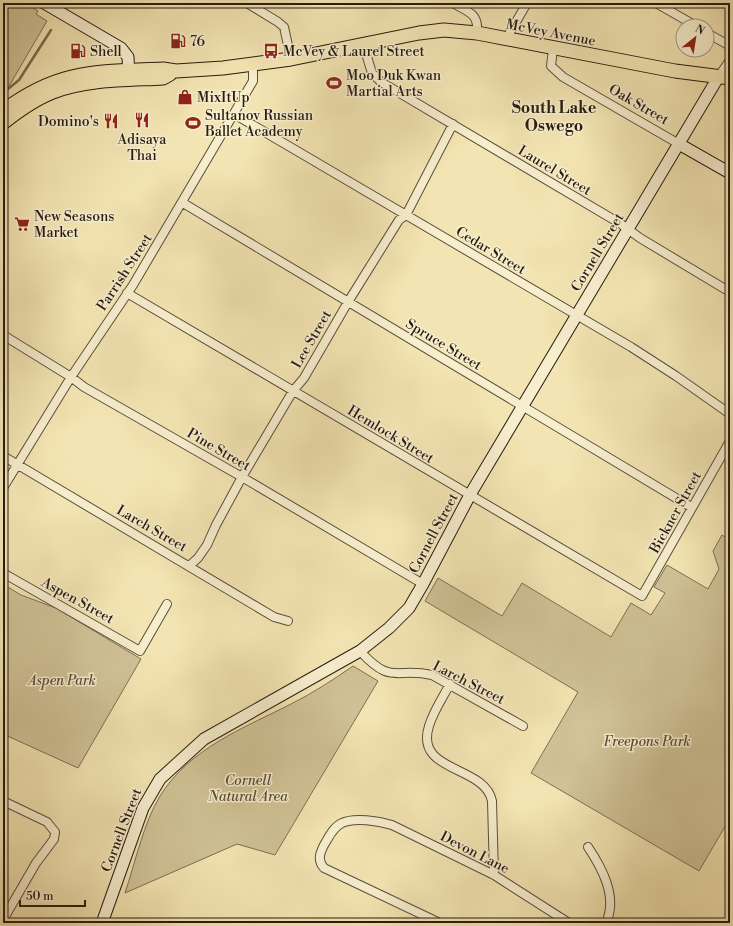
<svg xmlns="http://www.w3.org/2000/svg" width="733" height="926" font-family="'Libre Bodoni',serif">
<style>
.green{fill:#d0c397;stroke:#7c6f54}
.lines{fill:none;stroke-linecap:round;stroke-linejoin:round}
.stream{stroke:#786b51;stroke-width:2.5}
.street-casing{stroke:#5a4e39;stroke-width:10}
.secondary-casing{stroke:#271b10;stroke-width:13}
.primary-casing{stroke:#271b10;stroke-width:15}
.street{stroke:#f7eece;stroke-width:8}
.secondary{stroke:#f7eece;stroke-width:11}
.primary{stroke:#f3e5b3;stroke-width:13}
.labels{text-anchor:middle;stroke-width:3;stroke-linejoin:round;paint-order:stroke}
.street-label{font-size:14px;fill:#271b10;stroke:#f7eece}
.poi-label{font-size:14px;fill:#271b10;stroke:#f7eece;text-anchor:start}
.park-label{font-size:14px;font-style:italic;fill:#5a4d38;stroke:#f7eece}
.quarter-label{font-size:16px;font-weight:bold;fill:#271b10;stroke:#f7eece}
</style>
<rect width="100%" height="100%" fill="#f3e5b3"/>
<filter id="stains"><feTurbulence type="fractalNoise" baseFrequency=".005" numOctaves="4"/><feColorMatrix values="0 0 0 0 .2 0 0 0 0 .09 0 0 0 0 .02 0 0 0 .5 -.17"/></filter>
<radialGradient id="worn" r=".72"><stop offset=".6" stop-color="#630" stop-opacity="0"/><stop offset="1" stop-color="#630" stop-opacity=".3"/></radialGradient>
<!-- green -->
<path class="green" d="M3 3H25L38 11 36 14 47 21 5 93 3 92Z
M722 535 730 540V818L699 871 531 773 578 692 425 601 438 578 502 616 522 583 611 637 631 603 651 615 665 593 654 587 667 565 708 589 719 569 713 551Z
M3 584 21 595 56 608 141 659 78 768 3 734Z
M353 666 378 681 275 855 237 844 125 893C135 863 144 822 160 796 190 748 244 728 291 704 313 693 333 680 353 666Z"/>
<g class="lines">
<!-- stream -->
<path class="stream" d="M3 93 19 80 51 30"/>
<!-- street casing -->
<g class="street-casing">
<path id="street" d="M247 3 278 22 284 27 291 59
M453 3C468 12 479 13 477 33
M656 3 696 26
M707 33 730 46
M506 39 527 3
M363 44 372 73 381 82 621 224 640 238 730 292
M553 49 551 66 563 77 679 144
M719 76 730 60
M234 114 631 347 676 376 730 414
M183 203 691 507
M127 293 642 596 730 441
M3 335 71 377 84 387 242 477 423 584
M3 456 274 617 288 621
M3 488 71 377 133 285 253 81V65
M189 566 198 558 207 545 216 525 242 477 293 391 304 378 348 302 399 220 406 215 453 124
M3 573 140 651 167 604
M360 651C392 686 395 667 432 675L523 726
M450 684C443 697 433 712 429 726 414 773 485 765 492 801L494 875
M3 801 47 822 55 832 54 839 36 863 3 920
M588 847C602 868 618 897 606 923
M440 923 324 868C317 860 320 853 324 845 329 837 333 827 342 823 354 817 379 821 392 825L494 875 569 923"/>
</g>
<!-- secondary casing -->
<g class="secondary-casing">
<path id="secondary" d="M44 3 121 48 128 57 129 77
M679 144 730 173
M102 923 143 808 160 779 204 739 360 651 389 628 409 608 423 584 471 493 719 76"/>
</g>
<!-- primary casing -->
<g class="primary-casing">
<path id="primary" d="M3 111C59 69 96 72 163 69L176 71 223 68 291 59 419 33 444 30 477 33 675 71 730 78
M3 123C18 111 35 99 53 92 87 79 126 80 163 78L170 74"/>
</g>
<!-- street -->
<use href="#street" class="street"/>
<!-- secondary -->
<use href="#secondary" class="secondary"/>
<!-- primary -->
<use href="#primary" class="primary"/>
</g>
<!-- icons -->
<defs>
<g id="fuel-bare" transform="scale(1.2)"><path d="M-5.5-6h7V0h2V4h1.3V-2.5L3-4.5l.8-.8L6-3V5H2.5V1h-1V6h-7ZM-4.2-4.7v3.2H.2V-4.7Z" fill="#8f2418" stroke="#f7eece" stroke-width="2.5" paint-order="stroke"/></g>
<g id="bus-bare" transform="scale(1.2)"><path d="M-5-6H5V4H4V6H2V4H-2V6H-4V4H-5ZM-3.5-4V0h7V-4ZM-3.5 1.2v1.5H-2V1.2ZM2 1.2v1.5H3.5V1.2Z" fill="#8f2418" stroke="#f7eece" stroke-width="2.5" paint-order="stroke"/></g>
<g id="stadium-bare" transform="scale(1.2)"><path d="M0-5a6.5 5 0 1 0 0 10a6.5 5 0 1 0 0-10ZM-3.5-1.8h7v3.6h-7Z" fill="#8f2418" stroke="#f7eece" stroke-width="2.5" paint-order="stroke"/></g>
<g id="shop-bare" transform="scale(1.2)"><path d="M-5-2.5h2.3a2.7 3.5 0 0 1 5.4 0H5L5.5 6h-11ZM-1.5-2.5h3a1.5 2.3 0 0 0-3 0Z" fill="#8f2418" stroke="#f7eece" stroke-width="2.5" paint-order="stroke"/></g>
<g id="restaurant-bare" transform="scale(1.2)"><path d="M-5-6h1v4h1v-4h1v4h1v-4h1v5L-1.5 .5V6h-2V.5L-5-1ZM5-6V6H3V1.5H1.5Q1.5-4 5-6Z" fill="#8f2418" stroke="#f7eece" stroke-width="2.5" paint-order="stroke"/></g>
<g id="supermarket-bare" transform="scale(1.2)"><path d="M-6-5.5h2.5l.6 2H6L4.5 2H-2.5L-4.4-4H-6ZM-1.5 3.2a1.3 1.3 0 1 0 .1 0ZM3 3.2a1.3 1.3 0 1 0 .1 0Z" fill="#8f2418" stroke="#f7eece" stroke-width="2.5" paint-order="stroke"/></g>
</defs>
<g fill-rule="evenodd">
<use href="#fuel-bare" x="178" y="41"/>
<use href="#fuel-bare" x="78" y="51"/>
<use href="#bus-bare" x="271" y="51"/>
<use href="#stadium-bare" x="334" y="83"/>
<use href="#shop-bare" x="185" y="97"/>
<use href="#restaurant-bare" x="142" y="120"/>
<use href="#restaurant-bare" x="111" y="121"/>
<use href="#stadium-bare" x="193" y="123"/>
<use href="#supermarket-bare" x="22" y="224"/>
</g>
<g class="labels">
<!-- street labels -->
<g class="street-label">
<text transform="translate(551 32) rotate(11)" y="5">McVey Avenue</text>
<text transform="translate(639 104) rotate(30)" y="5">Oak Street</text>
<text transform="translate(555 170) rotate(31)" y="5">Laurel Street</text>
<text transform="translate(491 250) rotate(31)" y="5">Cedar Street</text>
<text transform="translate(597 252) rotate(-59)" y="5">Cornell Street</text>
<text transform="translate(124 272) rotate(-57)" y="5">Parrish Street</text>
<text transform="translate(311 339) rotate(-60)" y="5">Lee Street</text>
<text transform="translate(444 344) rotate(31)" y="5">Spruce Street</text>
<text transform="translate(391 434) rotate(31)" y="5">Hemlock Street</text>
<text transform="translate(219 449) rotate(30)" y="5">Pine Street</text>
<text transform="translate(675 512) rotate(-61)" y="5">Bickner Street</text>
<text transform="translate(152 528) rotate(30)" y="5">Larch Street</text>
<text transform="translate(433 533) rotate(-62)" y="5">Cornell Street</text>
<text transform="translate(78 600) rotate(29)" y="5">Aspen Street</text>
<text transform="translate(469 682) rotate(27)" y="5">Larch Street</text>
<text transform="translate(121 830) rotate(-69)" y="5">Cornell Street</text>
<text transform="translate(475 852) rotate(27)" y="5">Devon Lane</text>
</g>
<!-- poi labels -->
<g class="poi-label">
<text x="190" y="46">76</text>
<text x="90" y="56">Shell</text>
<text x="283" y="56">McVey &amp; Laurel Street</text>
<text x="346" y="80">Moo Duk Kwan<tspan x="346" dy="16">Martial Arts</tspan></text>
<text x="197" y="102">MixItUp</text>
<text x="205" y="120">Sultanov Russian<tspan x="205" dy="16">Ballet Academy</tspan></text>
<text x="99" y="126" text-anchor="end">Domino's</text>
<text x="142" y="144" text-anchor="middle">Adisaya<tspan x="142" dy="16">Thai</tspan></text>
<text x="34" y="221">New Seasons<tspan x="34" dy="16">Market</tspan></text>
</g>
<!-- park labels -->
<g class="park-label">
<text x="62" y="685">Aspen Park</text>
<text x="647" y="746">Freepons Park</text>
<text x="248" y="785">Cornell<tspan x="248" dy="16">Natural Area</tspan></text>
</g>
<!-- quarter labels -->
<g class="quarter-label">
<text x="554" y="113">South Lake<tspan x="554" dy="18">Oswego</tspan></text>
</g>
</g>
<!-- margin -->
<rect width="733" height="926" fill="none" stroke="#f3e5b3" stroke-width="16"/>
<rect x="4" y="4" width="725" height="918" fill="none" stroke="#271b10" stroke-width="2"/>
<rect x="8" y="8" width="717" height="910" fill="none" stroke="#271b10"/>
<!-- north arrow -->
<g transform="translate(695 38) rotate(30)"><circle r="19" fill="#f7eece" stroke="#a49a82"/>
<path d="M0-3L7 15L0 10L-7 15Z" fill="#8f2418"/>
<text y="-6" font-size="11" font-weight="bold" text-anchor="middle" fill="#271b10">N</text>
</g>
<!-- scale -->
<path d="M20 900v6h65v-6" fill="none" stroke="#271b10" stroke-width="2"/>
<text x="26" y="900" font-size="12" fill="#271b10" stroke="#f7eece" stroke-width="3" paint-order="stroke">50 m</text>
<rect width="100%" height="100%" filter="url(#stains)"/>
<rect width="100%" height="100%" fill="url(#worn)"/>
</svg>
